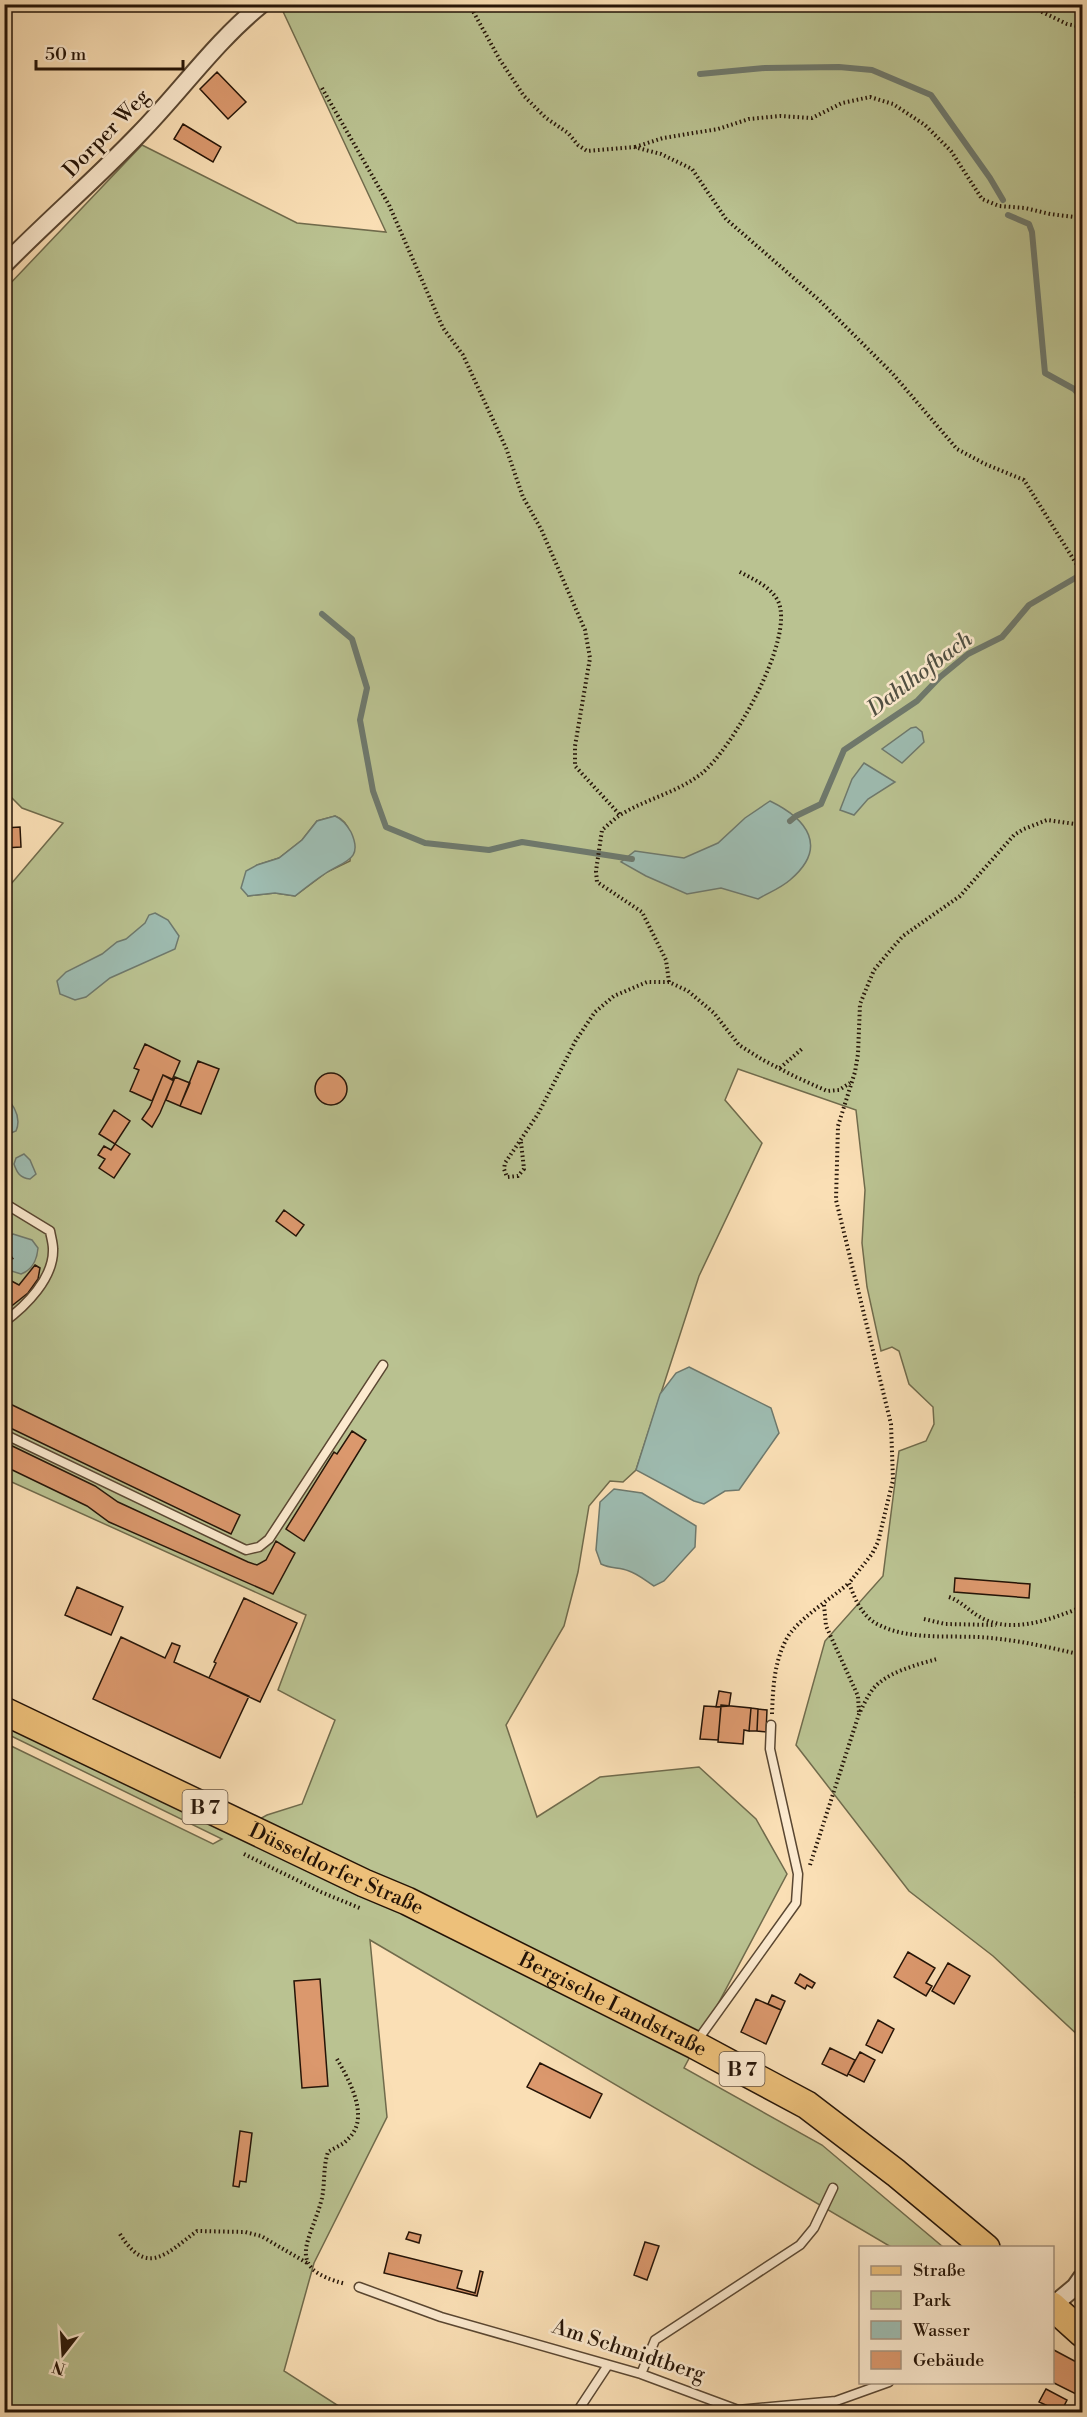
<svg xmlns="http://www.w3.org/2000/svg" width="1087" height="2417" font-family="'Libre Bodoni',serif">
<style>
.green{fill:#bac291;stroke:#706b4c;stroke-width:1.5;fill-rule:evenodd}
.water{fill:#9ebcb1;stroke:#6e796d;stroke-width:1.5}
.lines{fill:none;stroke-linecap:round;stroke-linejoin:round}
.stream{stroke:#6e796d;stroke-width:6}
.building{fill:#db986d;stroke:#251407;stroke-width:1.5}
.lane-casing{stroke:#5a4732;stroke-width:11}
.street-casing{stroke:#5a4732;stroke-width:20}
.primary-casing{stroke:#251407;stroke-width:30}
.path{stroke:#251407;stroke-width:4;stroke-dasharray:1.5 3;stroke-linecap:butt}
.lane{stroke:#fceacf;stroke-width:8}
.street{stroke:#fceacf;stroke-width:16}
.primary{stroke:#edc07a;stroke-width:27}
.labels{text-anchor:middle;stroke-width:5;stroke-linejoin:round;paint-order:stroke}
.shield{fill:#fceacf;stroke:#665443;stroke-width:1.5}
.shield-label{font-size:20px;font-weight:bold;fill:#251407}
.street-label{font-size:21px;fill:#251407;stroke:#fceacf}
.water-label{font-size:22px;font-style:italic;fill:#4f4f42;stroke:#fceacf}
</style>
<rect width="100%" height="100%" fill="#fadfb5"/>
<filter id="stains"><feTurbulence type="fractalNoise" baseFrequency=".00333" numOctaves="4"/><feColorMatrix values="0 0 0 0 .2 0 0 0 0 .09 0 0 0 0 .02 0 0 0 .5 -.17"/></filter>
<radialGradient id="worn" r=".72"><stop offset=".6" stop-color="#630" stop-opacity="0"/><stop offset="1" stop-color="#630" stop-opacity=".3"/></radialGradient>
<!-- green -->
<path class="green" d="M280 5H1082V2039L993 1956 909 1891 796 1745 825 1641 883 1576 899 1451 926 1441 934 1424 933 1407 909 1384 899 1351 892 1347 881 1351 867 1287 862 1243 865 1190 856 1110 738 1069 725 1100 762 1143 699 1276 636 1470 623 1482 610 1481 589 1506 578 1572 564 1626 506 1725 537 1817 600 1777 699 1767 756 1819 787 1874 684 2068 822 2145 943 2247H891L370 1940 387 2117 314 2263 284 2371 348 2412H5V1743L213 1844 222 1839 5 1733 4 1723 234 1833 267 1815 302 1804 335 1720 278 1690 306 1615 5 1479V891L63 823 22 808 5 791V289L142 145 297 223 386 232ZM335 816C354 823 351 844 350 861L327 872 295 896 275 893 248 896 257 865 279 858 302 840 317 821Z"/>
<!-- water -->
<path class="water" d="M916 727 922 732 924 742 902 763 882 749 911 728Z
M864 763 895 782 868 799 854 815 840 810 852 779Z
M770 801C807 819 829 847 790 880 781 888 768 893 758 899L721 888 687 894 646 876 621 862 635 851 684 858 718 843 745 818Z
M335 816C342 819 347 825 351 832 364 860 344 861 326 873 315 880 305 888 295 896L275 893 248 896 241 888 246 871 257 865 279 858 302 840 317 821Z
M155 913 168 920 179 936 175 949 110 978 86 997 75 1000 60 994 57 981 66 972 102 954 117 942 126 939 145 923 149 915Z
M4 1095C14 1105 22 1117 16 1131L11 1133 5 1132Z
M24 1154 30 1160 36 1174 30 1179C20 1178 17 1173 14 1164L16 1158Z
M13 1234 32 1240 38 1248C37 1260 32 1270 21 1274L5 1269V1239Z
M689 1367 771 1408 779 1433 739 1490 725 1491 704 1504 694 1501 636 1470 660 1394 676 1373Z
M614 1489 642 1493 696 1526 695 1547 664 1581 654 1586C646 1581 638 1574 629 1571 619 1567 611 1569 601 1564L596 1550 600 1502Z"/>
<g class="lines">
<!-- stream -->
<path class="stream" d="M700 74 765 68 839 67 872 70 931 95 990 178 1003 200
M1008 215 1029 224 1032 232 1045 373 1074 389 1082 398
M322 614 352 639 367 688 360 720 373 791 386 827 425 843 489 850 522 842 632 859
M790 821 796 816 821 804 844 750 917 701 940 677 968 654 1002 637 1029 605 1082 574"/>
</g>
<!-- building -->
<path class="building" d="M217 72 246 102 228 119 200 89Z
M183 124 221 147 213 162 174 139Z
M20 827 21 847 4 848V828Z
M145 1044 180 1061 172 1080 163 1075 152 1101 130 1091 139 1070 134 1068Z
M198 1061 219 1069 201 1114 180 1106Z
M315 1089a16 16 0 1 1 32 0a16 16 0 1 1-32 0Z
M163 1075 174 1080 160 1113 152 1127 142 1119 150 1107Z
M175 1077 190 1083 180 1106 166 1100Z
M114 1110 130 1121 115 1144 99 1134Z
M115 1144 130 1154 114 1178 99 1168 105 1159 98 1155 104 1146 111 1150Z
M284 1210 304 1225 296 1236 276 1221Z
M35 1265 40 1268 38 1279 28 1293 4 1312V1277L19 1285Z
M4 1401 240 1515 231 1534 4 1425Z
M352 1431 366 1440 304 1541 286 1529 334 1452 337 1454Z
M4 1442 95 1486 118 1502 248 1562 257 1565 266 1560 276 1541 295 1553 273 1594 109 1522 87 1506 4 1466Z
M955 1578 1030 1584 1029 1598 954 1592Z
M77 1587 123 1607 111 1635 65 1615Z
M244 1598 297 1623 260 1702 209 1678 216 1663 214 1662Z
M121 1637 165 1658 172 1643 180 1646 174 1662 249 1696 220 1758 93 1699Z
M719 1691 731 1693 729 1706 716 1707Z
M721 1705 751 1708 749 1731 744 1730 743 1744 718 1742Z
M704 1706 721 1707 718 1740 700 1739Z
M751 1708 758 1709 757 1731H749Z
M758 1709 767 1710 766 1732 757 1731Z
M908 1952 935 1968 926 1983 932 1986 926 1996 894 1977Z
M948 1963 970 1976 954 2004 932 1991Z
M800 1974 815 1983 812 1988 807 1985 805 1989 795 1983Z
M320 1979 328 2086 302 2088 294 1981Z
M772 1995 785 2001 781 2010 768 2004Z
M756 1999 781 2010 766 2044 741 2032Z
M878 2020 894 2029 882 2053 866 2045Z
M830 2048 855 2060 847 2076 822 2064Z
M860 2052 875 2060 864 2082 848 2074Z
M540 2063 602 2094 590 2118 527 2087Z
M240 2131 252 2133 246 2182 240 2181 239 2187 233 2186Z
M409 2232 421 2235 419 2243 406 2239Z
M645 2242 659 2246 647 2280 634 2275Z
M389 2253 462 2271 457 2288 475 2293 480 2271 483 2272 477 2296 384 2273Z
M1052 2349 1082 2365V2391L1080 2396 1052 2382Z
M1046 2389 1067 2400 1061 2412 1039 2402Z"/>
<g class="lines">
<!-- lane casing -->
<g class="lane-casing">
<path id="lane" d="M4 1203 50 1231C51 1237 53 1243 53 1249 54 1278 26 1306 4 1322
M4 1434 246 1550 259 1547 269 1539 383 1365
M697 2041 796 1903 798 1874 770 1749 771 1725
M359 2287 441 2317 641 2374 738 2410 836 2401 889 2382
M641 2374 655 2340 800 2245 814 2228 833 2188
M577 2412 608 2365"/>
</g>
<!-- street casing -->
<g class="street-casing">
<path id="street" d="M4 265C48 220 96 179 139 134 181 91 215 42 262 4
M1052 2306 1075 2287 1082 2277"/>
</g>
<!-- primary casing -->
<g class="primary-casing">
<g id="primary">
<path id="s1" d="M4 1711 364 1883 407 1901 695 2045 807 2105 896 2173 986 2248"/>
<path d="M1052 2306 1082 2333"/>
</g>
</g>
<!-- path -->
<path class="path" d="M469 4 500 60 524 96 546 118 568 133 578 145 587 151 634 147 661 154 692 169 726 219 819 300 892 373 957 449 985 464 1024 480 1082 573
M545 4 550 10H559L563 4
M732 4H739
M1002 4 1038 10 1067 24 1082 27
M322 88 389 205 443 328 463 355 506 448 523 497 541 529 585 630 590 658 575 746V766L620 815
M635 147 663 138 718 129 749 119 780 116 812 118 842 103 870 97 893 104 925 125 951 151 982 199 999 206 1025 208 1050 214 1082 218
M1082 825 1047 820 1024 829 1014 835 960 896 903 936 894 946 874 970 860 1004 858 1054 855 1072 838 1126 836 1200 891 1424 893 1480 878 1542 872 1554 849 1583C855 1599 861 1615 877 1624 911 1642 954 1634 991 1638 1022 1641 1053 1648 1082 1655
M669 982 666 960 642 912 597 882 596 871 602 830C608 825 614 819 620 815 646 799 676 793 701 774 731 751 796 638 778 601 770 586 753 579 738 571
M780 1068 803 1048
M521 1142 524 1169 518 1176 507 1177 504 1169 505 1163 538 1114 576 1040 595 1012 614 996 647 982H669L688 991 714 1013 739 1045 763 1060 796 1077 827 1091 839 1090 850 1083
M4 1263 13 1257
M949 1597C961 1601 969 1611 980 1617 1011 1635 1052 1619 1082 1607
M824 1605 826 1626 858 1696 859 1713
M924 1619 945 1624 996 1625
M772 1714C773 1688 774 1663 786 1640 796 1620 831 1599 849 1583
M1082 1770C1075 1787 1075 1800 1082 1818
M244 1854 321 1892 362 1909
M810 1865 859 1714C863 1706 867 1697 873 1689 887 1672 916 1665 937 1659
M337 2059C349 2080 371 2118 348 2139 343 2145 334 2148 328 2152 323 2167 325 2183 322 2198 311 2242 282 2268 346 2284
M120 2234C147 2278 167 2253 197 2231L245 2232 261 2236 307 2263"/>
<!-- lane -->
<use href="#lane" class="lane"/>
<!-- street -->
<use href="#street" class="street"/>
<!-- primary -->
<use href="#primary" class="primary"/>
</g>
<g class="labels">
<!-- shield labels -->
<g class="shield">
<rect x="182.5" y="1790" width="45" height="34" rx="4.5"/>
<rect x="719.5" y="2052" width="45" height="34" rx="4.5"/>
</g>
<g class="shield-label">
<text x="205" y="1814">B 7</text>
<text x="742" y="2076">B 7</text>
</g>
<!-- street labels -->
<g class="street-label">
<text transform="translate(106 133) rotate(-46)" y="7">Dorper Weg</text>
<text dy="7" stroke="none"><textPath href="#s1" startOffset="368">Düsseldorfer Straße</textPath></text>
<text dy="7" stroke="none"><textPath href="#s1" startOffset="676">Bergische Landstraße</textPath></text>
<text transform="translate(629 2350) rotate(18)" y="7">Am Schmidtberg</text>
</g>
<!-- water labels -->
<g class="water-label">
<text transform="translate(919 673) rotate(-37)" y="8">Dahlhofbach</text>
</g>
</g>
<!-- margin -->
<rect width="1087" height="2417" fill="none" stroke="#fadfb5" stroke-width="24"/>
<rect x="6" y="6" width="1075" height="2405" fill="none" stroke="#251407" stroke-width="3"/>
<rect x="12" y="12" width="1063" height="2393" fill="none" stroke="#251407" stroke-width="1.5"/>
<!-- legend -->
<rect x="859" y="2246" width="195" height="138" fill="#fceacf" stroke="#a6947f" stroke-width="1.5"/>
<rect x="871" y="2266" width="30" height="9" fill="#edc07a" stroke="#a6947f" stroke-width="1.5"/>
<text x="913" y="2276" font-size="18" fill="#251407">Straße</text>
<rect x="871" y="2291" width="30" height="18" fill="#bac291" stroke="#a6947f" stroke-width="1.5"/>
<text x="913" y="2306" font-size="18" fill="#251407">Park</text>
<rect x="871" y="2321" width="30" height="18" fill="#9ebcb1" stroke="#a6947f" stroke-width="1.5"/>
<text x="913" y="2336" font-size="18" fill="#251407">Wasser</text>
<rect x="871" y="2351" width="30" height="18" fill="#db986d" stroke="#a6947f" stroke-width="1.5"/>
<text x="913" y="2366" font-size="18" fill="#251407">Gebäude</text>
<!-- north arrow -->
<g transform="translate(63 2354) rotate(197)" stroke="#fceacf" stroke-width="4.5" paint-order="stroke">
<path d="M0-4.5L10 22L0 15L-10 22Z" fill="#251407"/>
<text y="-9" font-size="16" font-weight="bold" text-anchor="middle" fill="#251407">N</text>
</g>
<!-- scale -->
<path d="M36 60v9h147v-9" fill="none" stroke="#251407" stroke-width="3"/>
<text x="45" y="60" font-size="18" fill="#251407" stroke="#fceacf" stroke-width="4.5" paint-order="stroke">50 m</text>
<rect width="100%" height="100%" filter="url(#stains)"/>
<rect width="100%" height="100%" fill="url(#worn)"/>
</svg>
